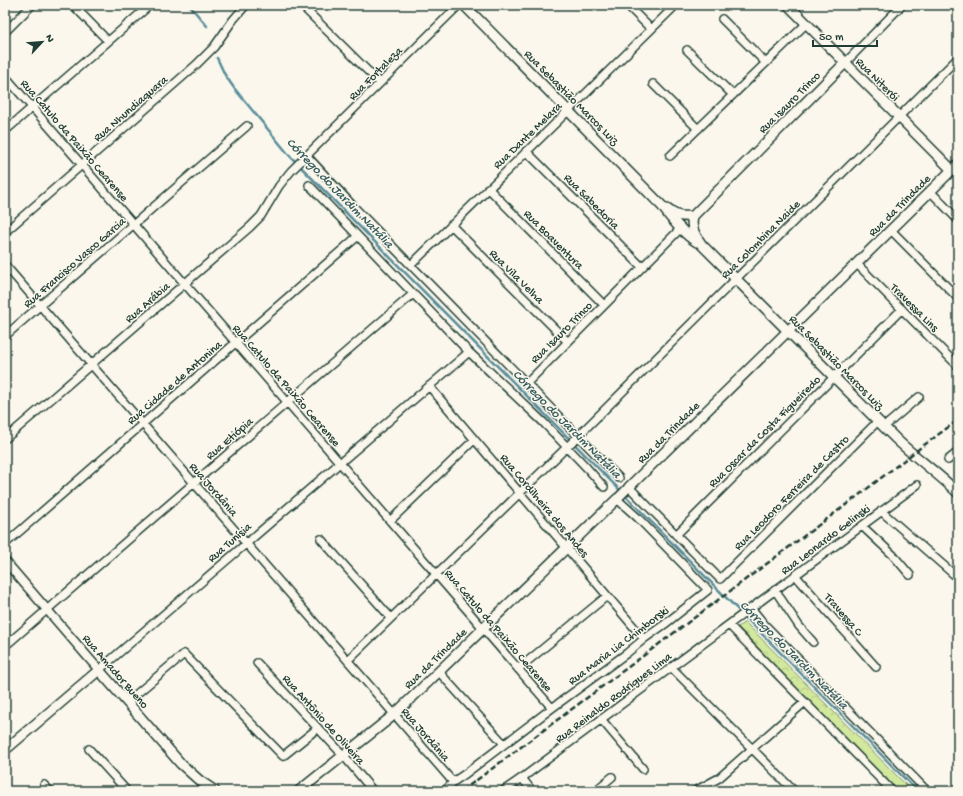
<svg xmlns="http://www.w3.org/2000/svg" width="963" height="796" font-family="'Gochi Hand',sans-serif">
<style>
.forest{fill:url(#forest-crowns);stroke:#789268}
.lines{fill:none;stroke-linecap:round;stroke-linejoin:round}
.stream{stroke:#588d9b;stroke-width:2.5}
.minor-casing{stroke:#1f3d34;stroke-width:10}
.tertiary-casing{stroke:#1f3d34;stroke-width:11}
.secondary-casing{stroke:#1f3d34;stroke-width:12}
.minor{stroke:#fbf7ec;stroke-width:7}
.tertiary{stroke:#fbf7ec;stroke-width:8}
.secondary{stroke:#fbf7ec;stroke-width:9}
.rail{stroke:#1f3d34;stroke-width:2.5;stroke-dasharray:6 3;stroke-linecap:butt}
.labels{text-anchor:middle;stroke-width:3;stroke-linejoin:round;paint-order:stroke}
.street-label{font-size:12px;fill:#1f3d34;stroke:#fbf7ec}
.water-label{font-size:13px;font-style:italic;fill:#375e5f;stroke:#fbf7ec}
</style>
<defs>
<pattern id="forest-crowns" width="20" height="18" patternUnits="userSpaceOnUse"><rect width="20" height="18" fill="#d2e89d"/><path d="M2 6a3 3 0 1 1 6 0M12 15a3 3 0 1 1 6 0" fill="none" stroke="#b4c888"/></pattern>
</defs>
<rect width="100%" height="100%" fill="#fbf7ec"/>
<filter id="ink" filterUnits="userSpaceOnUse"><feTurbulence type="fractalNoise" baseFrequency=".025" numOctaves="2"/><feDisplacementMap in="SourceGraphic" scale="8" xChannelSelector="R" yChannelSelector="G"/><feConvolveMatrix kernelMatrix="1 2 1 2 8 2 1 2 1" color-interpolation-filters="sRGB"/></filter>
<g filter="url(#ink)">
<!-- forest -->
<path class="forest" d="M745 622 912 791H898L738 627Z"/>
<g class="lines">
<!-- stream -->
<path class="stream" d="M189 5 207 26
M217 58 225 75 234 88 289 155 917 791"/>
<!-- minor casing -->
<g class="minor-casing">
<path id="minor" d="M73 5 108 41
M301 5 380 83
M627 5 651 29
M722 19 766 63
M5 32 32 5
M687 50 733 95
M845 63 902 5
M5 76 552 708
M653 84 698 129
M5 131 150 5
M526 151 642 267
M307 156 354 207 619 478
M670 156 806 24
M309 185 469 352 543 422 567 447 587 468 604 487
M488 188 604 305
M930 191 958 220
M451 225 568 342
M891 230 958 298
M5 232 196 65 214 47 233 20 246 5
M857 264 958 366
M5 265 453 782
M411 265 676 5
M5 336 247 126
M526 384 681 228
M429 386 644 639
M884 427 919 397
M5 439 250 227 261 216 279 186 291 171 459 5
M948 460 958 452
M629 487 720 579 878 421
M881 511 958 578
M390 521 474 440
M862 526 893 555 910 575
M676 535 902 309
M321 539 391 618
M5 544 358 236
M795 575 876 667
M775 590 799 626 813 642
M751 608 765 625 927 791
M729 625 892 791
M5 646 413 294
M348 660 567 447 958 58
M257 663 343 755 373 791
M671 667 794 791
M518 669 607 596
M99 670 469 352
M439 672 504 744
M127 702 184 654 283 756 318 728
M601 719 643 769
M89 749 127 791
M522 778 532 791
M44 785 50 791
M445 791 453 782 465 774 552 708 627 653 644 639 665 624 708 590 638 518 617 499
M503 791 522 778 917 485
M595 791 612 777
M695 791 719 778 805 702
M953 791 958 788"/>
</g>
<!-- tertiary casing -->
<g class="tertiary-casing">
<path id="tertiary" d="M617 499 629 487
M5 561 99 670"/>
</g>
<!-- secondary casing -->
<g class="secondary-casing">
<path id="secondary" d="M464 5 662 206C670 218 685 235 697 242
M788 5 952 170
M667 209C676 216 681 217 693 216
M693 216C690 228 695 235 702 245L896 439C916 458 939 474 958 493
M693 216 845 63
M629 487 958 164
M5 750 99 670 181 764 200 781 215 791
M299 791 395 714 617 499"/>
</g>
<!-- minor -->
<use href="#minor" class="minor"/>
<!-- tertiary -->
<use href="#tertiary" class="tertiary"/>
<!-- secondary -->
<use href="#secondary" class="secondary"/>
<!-- rail -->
<path class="rail" d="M462 791 710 606 859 495 912 454 958 420"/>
</g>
</g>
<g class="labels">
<!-- street labels -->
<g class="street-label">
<text transform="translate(375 73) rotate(-45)" y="4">Rua Fortaleza</text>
<text transform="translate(878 79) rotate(45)" y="4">Rua Niterói</text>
<text transform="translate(572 97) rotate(45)" y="4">Rua Sebastião Marcos Luiz</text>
<text transform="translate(789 102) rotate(-45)" y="4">Rua Isauro Trinco</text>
<text transform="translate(130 108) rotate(-41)" y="4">Rua Nhundiaquara</text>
<text transform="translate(527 135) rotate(-44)" y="4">Rua Dante Melara</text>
<text transform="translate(75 140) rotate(49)" y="4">Rua Catulo da Paixão Cearense</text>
<text transform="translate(592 201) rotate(45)" y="4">Rua Sabedoria</text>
<text transform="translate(899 205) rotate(-45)" y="4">Rua da Trindade</text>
<text transform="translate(554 239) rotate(45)" y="4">Rua Boaventura</text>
<text transform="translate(760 239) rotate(-45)" y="4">Rua Colombina Naide</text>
<text transform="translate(74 262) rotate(-41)" y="4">Rua Francisco Vasco Garcia</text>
<text transform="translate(517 276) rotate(45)" y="4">Rua Vila Velha</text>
<text transform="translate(147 302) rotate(-41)" y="4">Rua Arábia</text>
<text transform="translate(915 307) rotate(45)" y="4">Travessa Lins</text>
<text transform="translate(561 332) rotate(-45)" y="4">Rua Isauro Trinco</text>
<text transform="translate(837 362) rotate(45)" y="4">Rua Sebastião Marcos Luiz</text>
<text transform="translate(174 382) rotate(-41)" y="4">Rua Cidade de Antonina</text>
<text transform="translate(287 385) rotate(49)" y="4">Rua Catulo da Paixão Cearense</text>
<text transform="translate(764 431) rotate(-45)" y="4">Rua Oscar da Costa Figueiredo</text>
<text transform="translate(668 432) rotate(-45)" y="4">Rua da Trindade</text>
<text transform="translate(229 438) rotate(-41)" y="4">Rua Etiópia</text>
<text transform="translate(214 489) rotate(49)" y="4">Rua Jordânia</text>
<text transform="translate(791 492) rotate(-45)" y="4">Rua Leodoro Ferreira de Castro</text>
<text transform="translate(545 505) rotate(50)" y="4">Rua Cordilheira dos Andes</text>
<text transform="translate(825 539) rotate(-37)" y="4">Rua Leonardo Gelinski</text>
<text transform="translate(229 542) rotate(-41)" y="4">Rua Tunísia</text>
<text transform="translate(844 614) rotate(49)" y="4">Travessa C</text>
<text transform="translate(499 630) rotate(49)" y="4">Rua Catulo da Paixão Cearense</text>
<text transform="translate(618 645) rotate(-37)" y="4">Rua Maria Lia Chimborski</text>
<text transform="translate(435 658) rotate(-44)" y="4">Rua da Trindade</text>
<text transform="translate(116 671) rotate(49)" y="4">Rua Amador Bueno</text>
<text transform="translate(613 697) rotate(-37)" y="4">Rua Reinaldo Rodrigues Lima</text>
<text transform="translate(324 719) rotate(48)" y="4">Rua Antônio de Oliveira</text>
<text transform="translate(426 734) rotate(49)" y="4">Rua Jordânia</text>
</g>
<!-- water labels -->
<g class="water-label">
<text transform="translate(341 192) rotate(46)" y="5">Córrego do Jardim Natália</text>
<text transform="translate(568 423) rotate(45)" y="5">Córrego do Jardim Natália</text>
<text transform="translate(795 654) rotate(45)" y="5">Córrego do Jardim Natália</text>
</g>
</g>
<!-- margin -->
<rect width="963" height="796" fill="none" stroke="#fbf7ec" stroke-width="20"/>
<rect x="10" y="10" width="943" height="776" fill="none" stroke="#1f3d34" stroke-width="1.5" filter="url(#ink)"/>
<!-- north arrow -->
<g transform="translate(42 42) rotate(64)" stroke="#fbf7ec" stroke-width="3" paint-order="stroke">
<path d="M0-3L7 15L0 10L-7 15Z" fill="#1f3d34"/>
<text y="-6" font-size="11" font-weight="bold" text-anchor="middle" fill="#1f3d34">N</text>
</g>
<!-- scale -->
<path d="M813 40v6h64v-6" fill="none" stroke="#1f3d34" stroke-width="2"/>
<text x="819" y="40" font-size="12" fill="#1f3d34" stroke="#fbf7ec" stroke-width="3" paint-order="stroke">50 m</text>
</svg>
